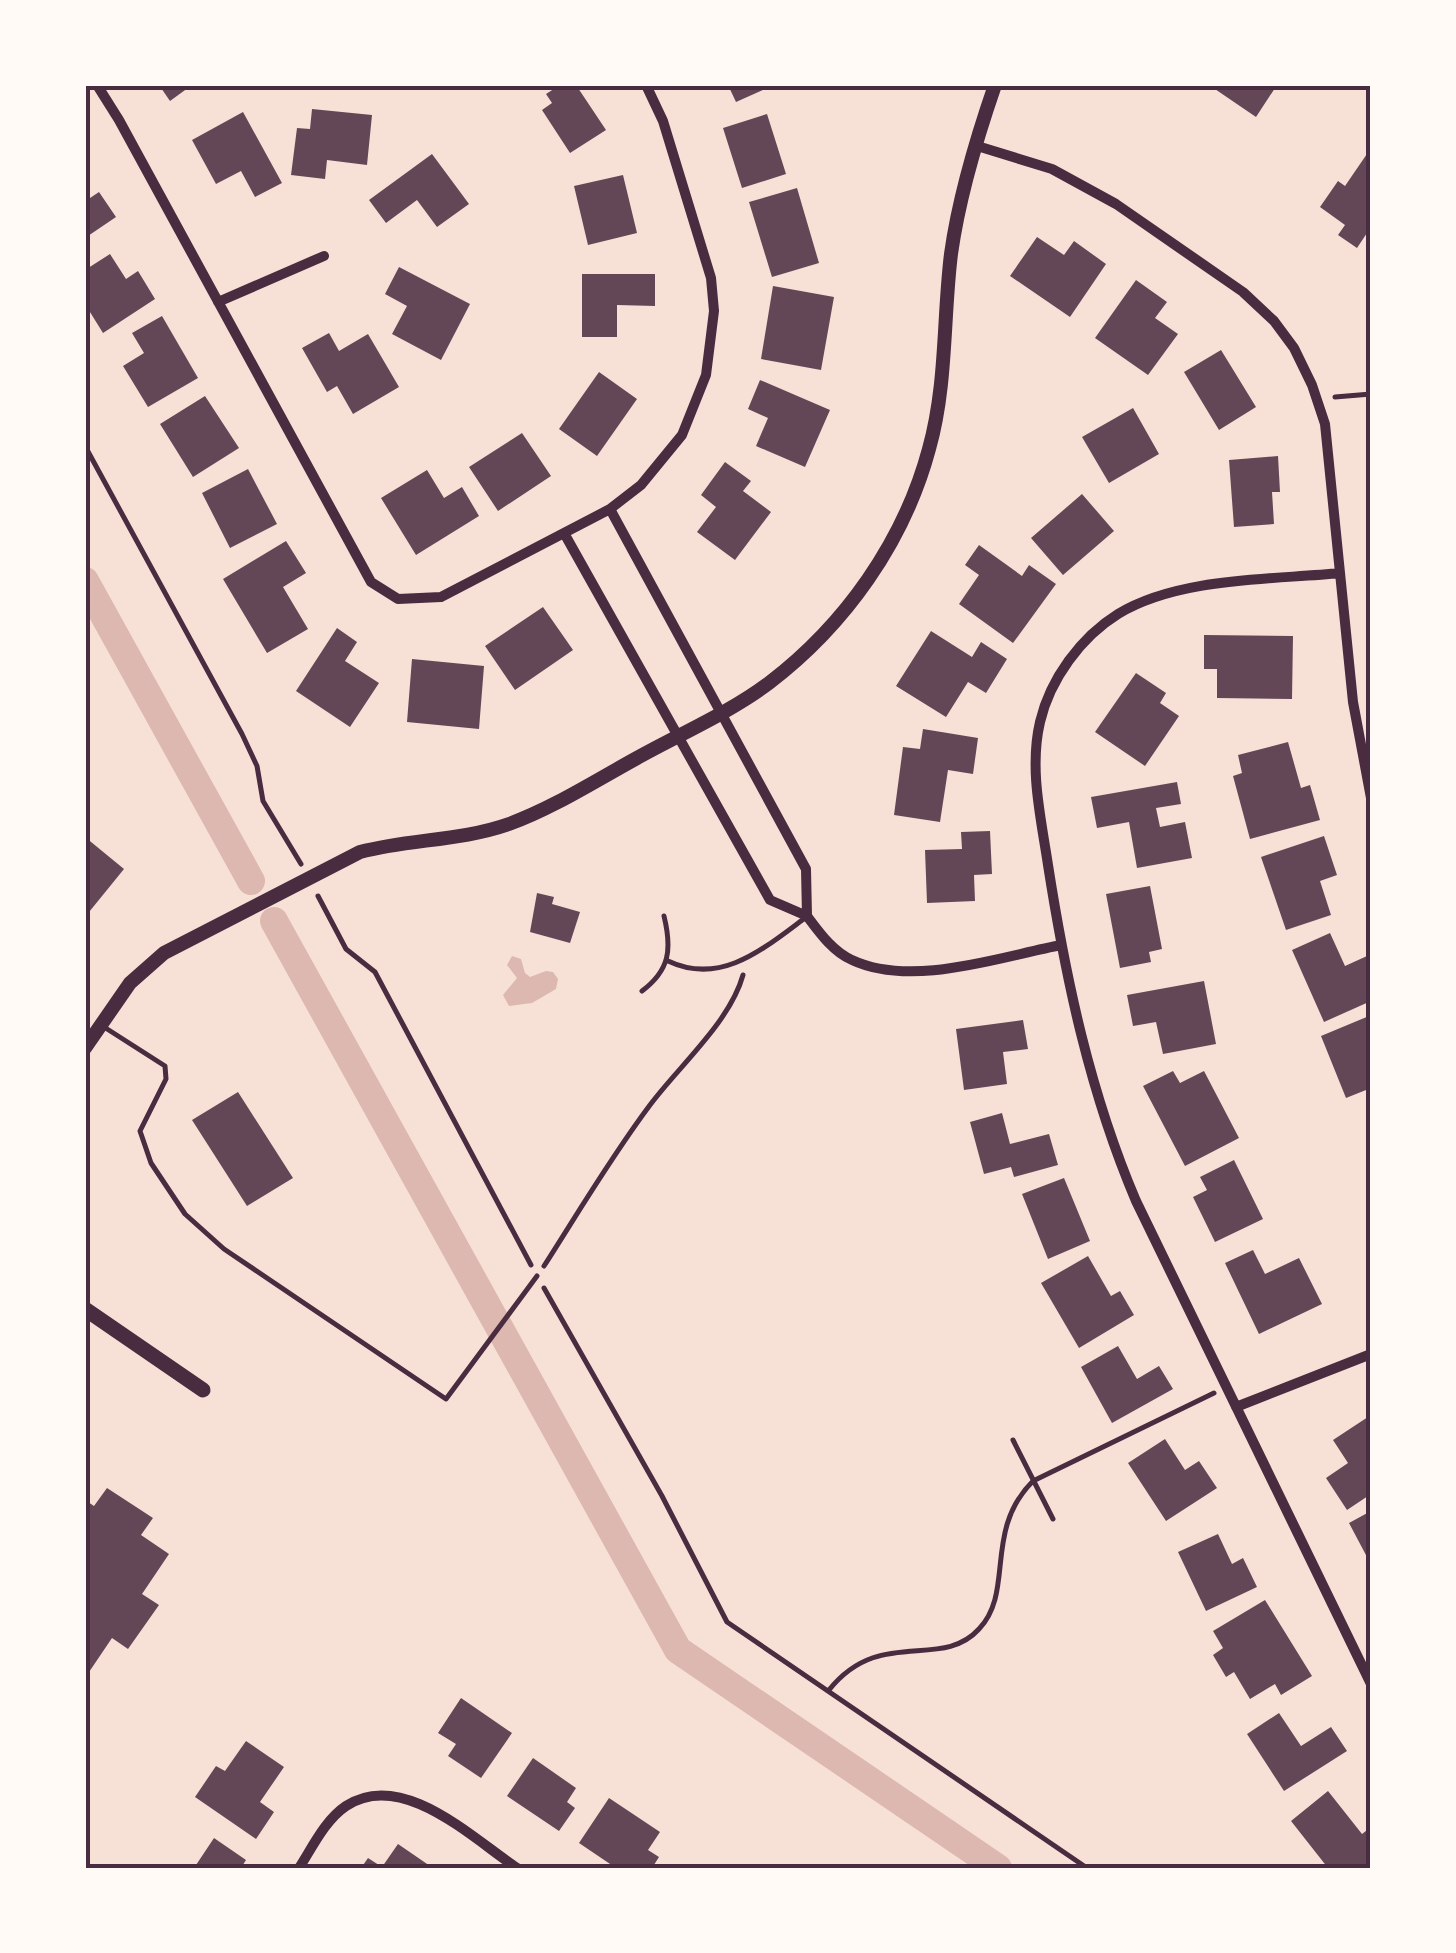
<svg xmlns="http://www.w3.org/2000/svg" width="1456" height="1953" font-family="Quicksand,sans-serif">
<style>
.water{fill:#dcb8b0}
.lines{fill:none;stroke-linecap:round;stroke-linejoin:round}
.canal{stroke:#dcb8b0;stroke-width:28}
.building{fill:#644757}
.path{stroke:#4a2c40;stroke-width:5}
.service{stroke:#4a2c40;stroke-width:5}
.minor{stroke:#4a2c40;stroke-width:10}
.tertiary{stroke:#4a2c40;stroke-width:14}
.secondary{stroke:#4a2c40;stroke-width:15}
.neatline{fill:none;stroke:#4a2c40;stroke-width:4}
</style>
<rect width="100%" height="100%" fill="#f7e1d7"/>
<!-- water -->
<path class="water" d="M512 956 521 959 525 973 530 977 546 971 553 972 558 979 556 989 532 1003 509 1006 503 995 517 978 507 965Z"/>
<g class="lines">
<!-- canal -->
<path class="canal" d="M85 581 251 881
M274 921 678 1650 998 1868"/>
</g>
<!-- building -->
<path class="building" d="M159 85H192L170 101Z
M560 85H576L606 130 570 153 542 110 552 103 546 94Z
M728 85H774L736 102Z
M1209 85H1277L1256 117Z
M312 109 372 115 367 165 327 160 325 179 291 175 297 128 310 129Z
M243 112 282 183 255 197 241 171 216 184 192 140Z
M767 114 786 174 742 188 723 128Z
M1371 148V227L1357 248 1338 235 1345 225 1320 207 1338 181 1345 186Z
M432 154 469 204 437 227 417 200 386 223 369 200Z
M623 175 637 233 588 245 574 186Z
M797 188 819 263 772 277 749 202Z
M99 192 116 217 85 238V197L87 200Z
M1037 237 1064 255 1074 241 1106 264 1070 317 1010 276Z
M110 254 126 279 138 271 155 299 103 333 85 304V270Z
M399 267 470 304 441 360 392 334 407 306 385 294Z
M582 274H655V306L617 305V337H582Z
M1136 280 1167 302 1155 318 1178 334 1148 375 1095 338Z
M773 286 834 297 821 370 761 359Z
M162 316 198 378 148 407 123 366 144 353 132 333Z
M329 333 339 351 368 334 399 387 353 414 337 386 327 392 302 348Z
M1221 350 1256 407 1219 430 1184 372Z
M599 372 637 399 597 456 559 429Z
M760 380 830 410 805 467 756 446 768 418 748 409Z
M205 396 239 448 193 477 160 424Z
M1133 408 1159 454 1109 483 1082 437Z
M522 433 551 476 498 511 469 467Z
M1278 456 1280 492H1272L1274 524 1234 527 1229 460Z
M725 462 751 481 743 491 771 512 735 560 697 532 716 507 701 495Z
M248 469 277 524 230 548 202 493Z
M427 470 444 498 462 487 479 516 416 555 381 498Z
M1082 494 1114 531 1063 575 1031 538Z
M286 541 306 573 283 587 308 629 267 653 223 579Z
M979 545 1022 576 1029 565 1056 584 1013 643 959 604 979 575 965 565Z
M543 607 573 650 515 690 485 646Z
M337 628 357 642 345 661 379 683 350 727 296 691Z
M931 631 972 657 981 642 1007 659 986 693 968 682 946 717 896 686Z
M1204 635 1293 636 1292 699 1217 698V669H1204Z
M412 659 484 666 479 729 407 722Z
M1136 673 1166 693 1160 703 1179 716 1145 766 1095 732Z
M923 729 978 738 973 774 948 770 940 822 894 815 903 747 920 749Z
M1288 742 1301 788 1310 785 1320 820 1250 839 1233 776 1242 773 1238 755Z
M1177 782 1181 804 1156 808 1160 827 1185 822 1192 858 1137 868 1129 822 1097 828 1091 797Z
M990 831 992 874 974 875 975 901 927 903 925 850 962 849 961 832Z
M1324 836 1337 875 1320 881 1331 915 1286 930 1261 857Z
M85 837 124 869 85 917Z
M1150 886 1162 949 1149 952 1151 962 1120 968 1106 894Z
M537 893 554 897 552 904 580 912 570 943 530 932Z
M1330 933 1345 966 1367 956 1371 966V1001L1324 1022 1292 950Z
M1204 981 1216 1044 1163 1054 1156 1022 1133 1026 1127 995Z
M1369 1016 1371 1088 1346 1098 1321 1036Z
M1023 1020 1028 1049 1003 1052 1007 1084 964 1090 956 1029Z
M1173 1071 1180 1083 1204 1071 1239 1138 1185 1166 1143 1086Z
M238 1092 293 1178 247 1206 192 1120Z
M1002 1113 1010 1144 1049 1134 1058 1165 1014 1177 1011 1167 984 1174 970 1122Z
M1234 1160 1263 1219 1215 1242 1193 1197 1207 1190 1200 1177Z
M1064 1178 1090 1241 1048 1259 1022 1194Z
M1253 1250 1265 1274 1299 1258 1322 1304 1259 1334 1225 1263Z
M1088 1256 1111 1296 1120 1291 1134 1315 1079 1348 1041 1283Z
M1118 1346 1137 1379 1159 1366 1173 1389 1112 1423 1081 1367Z
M1371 1415V1494L1347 1510 1326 1478 1348 1463 1333 1440Z
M1165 1439 1185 1470 1199 1461 1217 1488 1166 1521 1128 1463Z
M107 1488 153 1518 141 1535 169 1554 142 1594 159 1605 128 1649 112 1638 85 1678V1500L94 1506Z
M1371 1511V1555L1367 1557 1349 1523Z
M1218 1534 1232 1564 1243 1558 1257 1587 1206 1611 1178 1552Z
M1265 1600 1312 1676 1281 1695 1275 1684 1250 1699 1234 1672 1226 1677 1213 1655 1223 1648 1213 1631Z
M461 1698 512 1733 481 1778 448 1756 456 1744 438 1733Z
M1279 1713 1301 1746 1331 1727 1347 1751 1284 1791 1247 1734Z
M246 1741 284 1767 260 1802 274 1812 256 1839 195 1797 216 1766 225 1771Z
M533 1758 576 1788 567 1802 575 1808 559 1831 507 1796Z
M1328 1791 1362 1834 1371 1827V1862L1363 1868H1328L1291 1821Z
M609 1798 660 1832 648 1850 659 1857 652 1868H616L579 1843Z
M214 1838 246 1860 241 1868H194Z
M398 1844 433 1868H361L368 1858 382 1867Z"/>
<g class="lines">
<!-- path -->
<path class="path" d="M1335 397 1371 394
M85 446 242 734 257 766 263 801 301 864
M318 896 346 949 375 972 531 1265
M544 1266C578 1213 611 1157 650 1105 679 1066 730 1022 743 975
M544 1288 662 1496 727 1622 1087 1868
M1013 1440 1053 1519
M829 1690C880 1626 941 1671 979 1629 1015 1591 983 1531 1033 1481L1214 1393"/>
<!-- service -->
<path class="service" d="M668 961C721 986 763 949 805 918
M642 991C670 970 672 949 664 916
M104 1027 165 1066 166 1079 140 1131 151 1163 185 1214 224 1249 446 1399 537 1276"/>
<!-- minor -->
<path class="minor" d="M97 85 119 120 371 582 398 599 441 597 610 509 641 485 682 435 706 375 714 311 711 278 663 121 646 85
M974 145 1052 169 1116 204 1243 292 1274 321 1294 348 1312 385 1325 424 1353 702 1371 798
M218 302 324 256
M564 533 770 900 807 916 806 869 610 509
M1340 573C1271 580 1179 577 1118 614 1081 637 1050 679 1040 722 1029 769 1041 818 1048 865 1066 980 1090 1093 1136 1201L1371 1684
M807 916C819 932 833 952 852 960 912 988 999 957 1061 945
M1236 1407 1371 1354
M299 1868C312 1848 325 1820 346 1806 402 1769 472 1838 517 1868"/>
<!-- tertiary -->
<path class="tertiary" d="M85 1048 130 983 164 953 360 852C409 839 461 841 509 824 553 808 595 781 637 758 680 734 729 713 769 683 845 625 904 542 929 449 947 385 943 319 951 254 959 196 976 140 995 85"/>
<!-- secondary -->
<path class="secondary" d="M85 1309 203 1390"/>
</g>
<!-- border -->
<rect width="1456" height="1953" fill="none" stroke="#fffaf5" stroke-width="175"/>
<rect x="88" y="88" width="1280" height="1778" class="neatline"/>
</svg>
